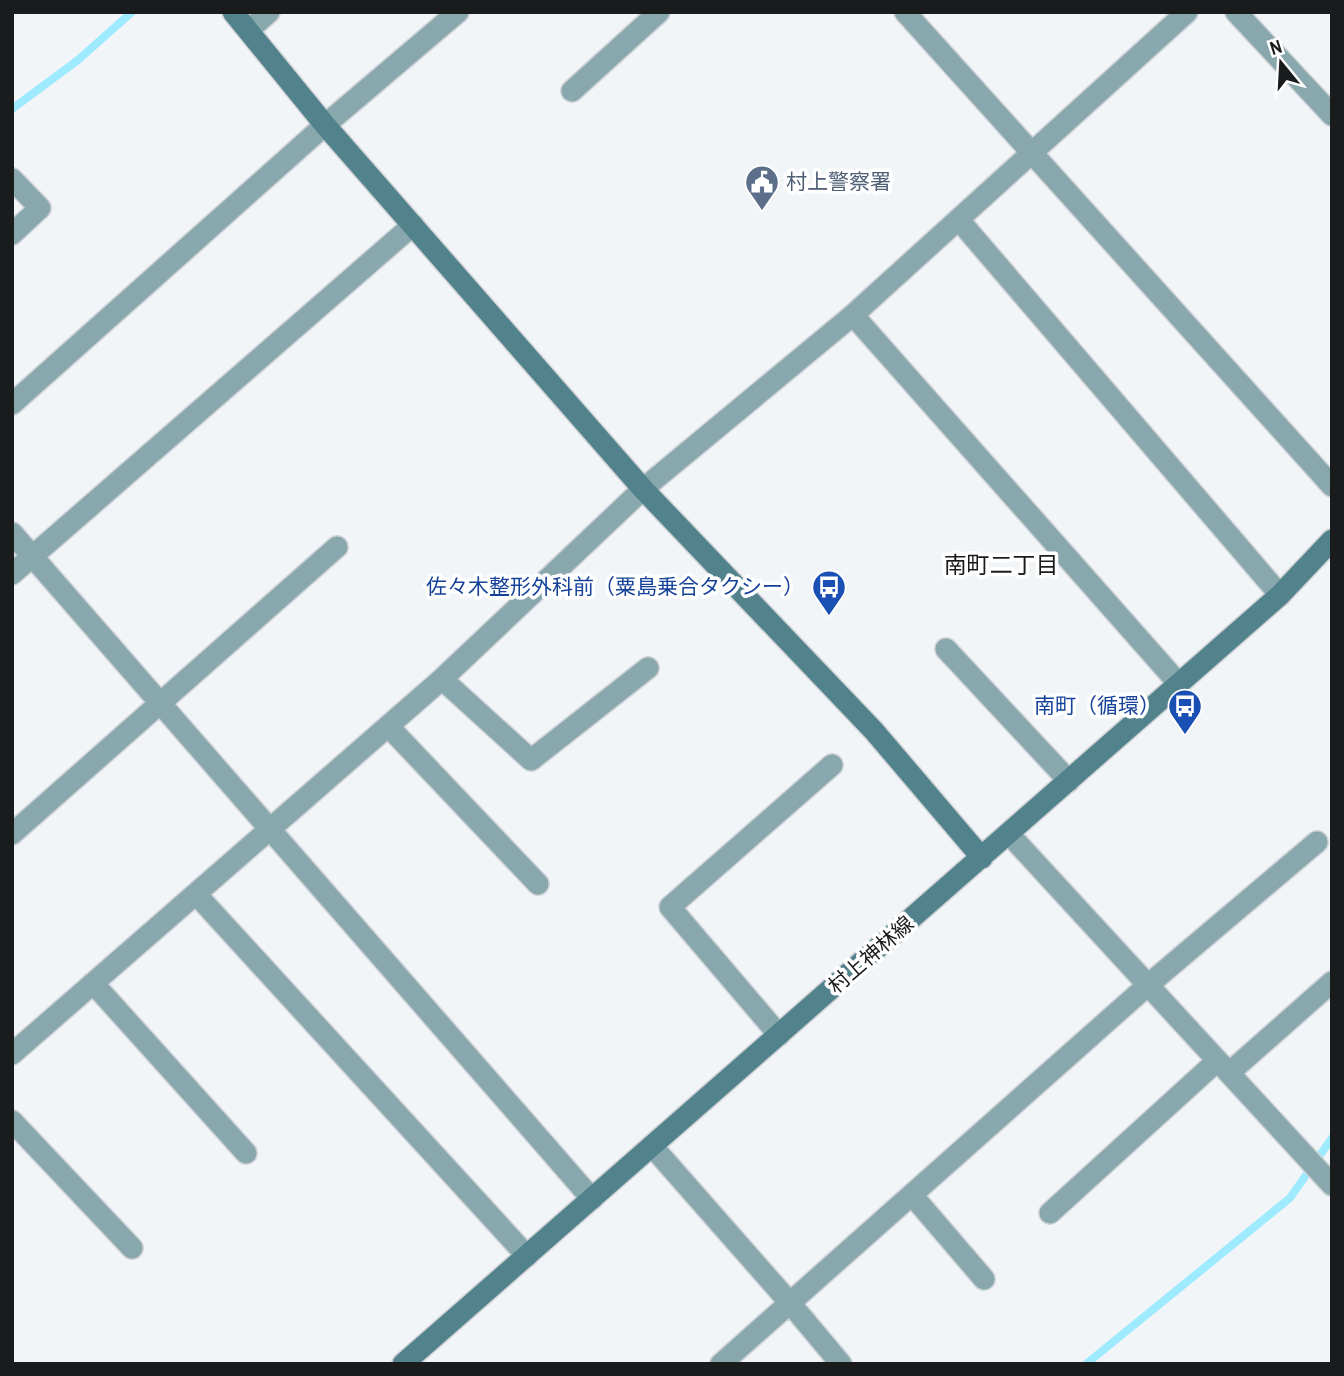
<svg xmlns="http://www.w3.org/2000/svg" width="1344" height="1376" font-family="'Archivo Narrow','Noto Sans JP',sans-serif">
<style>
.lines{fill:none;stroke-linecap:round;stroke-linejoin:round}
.stream{stroke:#9eeafe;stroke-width:8}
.street-casing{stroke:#cfd2d5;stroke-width:24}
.secondary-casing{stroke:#cfd2d5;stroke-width:24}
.street{stroke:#88a8ae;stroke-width:21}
.secondary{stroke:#52828b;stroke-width:21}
.labels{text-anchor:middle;stroke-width:7;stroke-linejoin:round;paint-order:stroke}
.service-label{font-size:21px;fill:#4e5e75;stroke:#fff;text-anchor:start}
.transit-label{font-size:21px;fill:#164399;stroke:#fff;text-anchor:end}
.street-label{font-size:21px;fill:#1a1b1c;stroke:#fff}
.neighbourhood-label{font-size:23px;fill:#1a1b1c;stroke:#fff}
</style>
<rect width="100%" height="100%" fill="#f2f5f8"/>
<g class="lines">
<!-- stream -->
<path class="stream" d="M12 109 78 60 132 12
M1086 1364 1290 1198 1332 1138"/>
<!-- street casing -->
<g class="street-casing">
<path id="street" d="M905 12 1332 486
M1236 12 1332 115
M249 30 269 12
M572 91 659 12
M12 179 40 208 12 234
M959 220 1280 595
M853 315 1179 684
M12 404 325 125 458 12
M12 533 592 1199
M12 574 413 225
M946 649 1069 781
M442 679 531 760 648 668
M388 726 538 884
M12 834 337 547
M1009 834 1332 1185
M196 894 527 1256
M93 983 246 1153
M779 1035 670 907 832 765
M12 1054 442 679 643 489 853 315 1187 12
M1229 1073 1332 982
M12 1121 132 1248
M652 1146 790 1303 841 1364
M912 1195 984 1279
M1050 1213 1217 1061
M721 1364 1148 985 1317 842"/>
</g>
<!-- secondary casing -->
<g class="secondary-casing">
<path id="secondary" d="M233 12 325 125 643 489 874 731 982 858
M403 1364 1280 595 1332 540"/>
</g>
<!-- street -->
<use href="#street" class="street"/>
<!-- secondary -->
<use href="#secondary" class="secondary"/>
</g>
<!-- icons -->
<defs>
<g id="civic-pin" transform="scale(1.75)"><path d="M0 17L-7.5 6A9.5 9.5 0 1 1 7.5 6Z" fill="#5c6f8a" stroke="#fff"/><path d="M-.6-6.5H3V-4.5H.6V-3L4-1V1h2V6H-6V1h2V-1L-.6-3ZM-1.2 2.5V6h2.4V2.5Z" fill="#fff"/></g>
<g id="bus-pin" transform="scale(1.75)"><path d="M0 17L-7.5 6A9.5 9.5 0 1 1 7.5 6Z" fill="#1a4fb4" stroke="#fff"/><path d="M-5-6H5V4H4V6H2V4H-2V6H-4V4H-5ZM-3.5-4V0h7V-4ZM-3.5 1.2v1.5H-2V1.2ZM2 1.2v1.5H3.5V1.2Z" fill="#fff"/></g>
</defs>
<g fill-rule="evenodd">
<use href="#civic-pin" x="762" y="182"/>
<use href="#bus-pin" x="829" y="587"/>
<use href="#bus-pin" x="1185" y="706"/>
</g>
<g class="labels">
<!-- service labels -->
<g class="service-label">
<text x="786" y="189">村上警察署</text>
</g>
<!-- transit labels -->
<g class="transit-label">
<text x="804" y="594">佐々木整形外科前（粟島乗合タクシー）</text>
<text x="1160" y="713">南町（循環）</text>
</g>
<!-- street labels -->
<g class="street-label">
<text transform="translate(871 955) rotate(-41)" y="7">村上神林線</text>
</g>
<!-- neighbourhood labels -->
<g class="neighbourhood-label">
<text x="1001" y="573">南町二丁目</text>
</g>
</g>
<!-- border -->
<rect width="1344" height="1376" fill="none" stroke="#1a1b1c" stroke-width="28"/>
<!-- north arrow -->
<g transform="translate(1281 63) rotate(342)" stroke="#ffffff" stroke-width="5" paint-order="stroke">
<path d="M0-5L12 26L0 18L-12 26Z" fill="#1a1b1c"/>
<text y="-10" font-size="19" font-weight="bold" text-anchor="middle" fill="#1a1b1c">N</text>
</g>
</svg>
